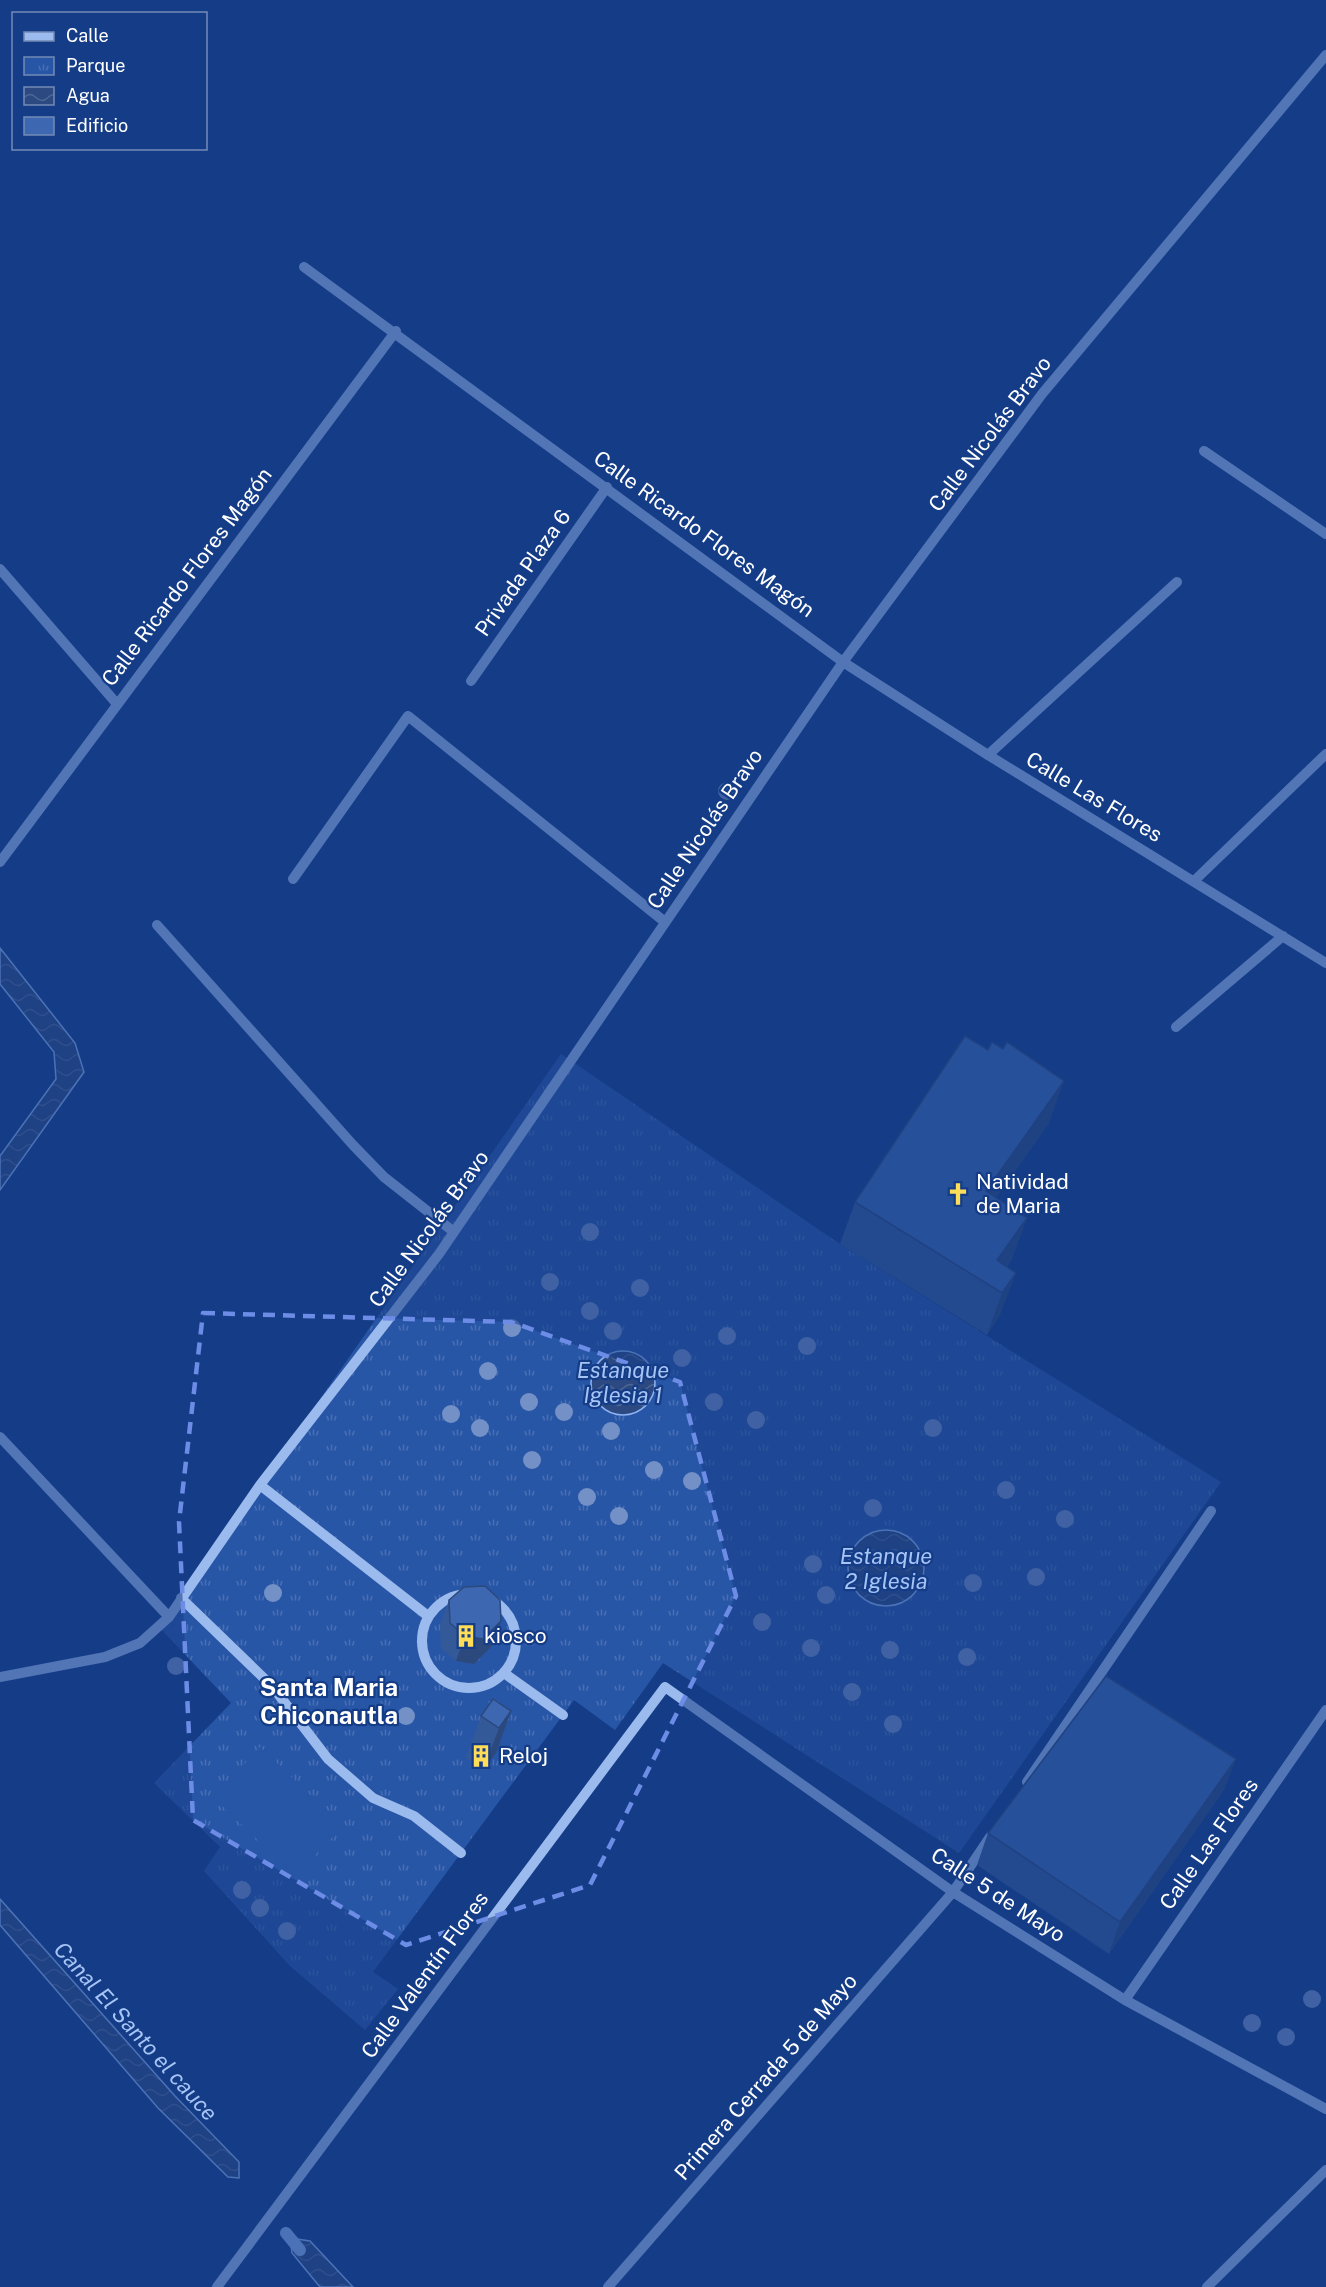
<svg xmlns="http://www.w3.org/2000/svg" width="1326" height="2287" font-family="'Public Sans',sans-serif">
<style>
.park{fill:url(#park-tufts)}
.pitch{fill:#2856a6}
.water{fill:url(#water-waves);stroke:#8db3f1;stroke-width:1.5}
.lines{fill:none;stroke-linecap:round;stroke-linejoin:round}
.stream{stroke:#8db3f1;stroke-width:12}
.minor{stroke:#9bbaee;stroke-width:10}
.tree{fill:#7491c7}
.wall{fill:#345998}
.shaded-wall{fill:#2b497c}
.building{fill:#3d68b1;stroke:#2b497c;stroke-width:1.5}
.marked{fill:none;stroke:#6c8ce6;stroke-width:4.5;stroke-dasharray:12 8;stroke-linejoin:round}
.labels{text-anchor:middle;stroke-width:4.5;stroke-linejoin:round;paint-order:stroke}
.street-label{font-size:21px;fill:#fff;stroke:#153d87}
.poi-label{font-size:21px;fill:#fff;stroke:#153d87;text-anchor:start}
.water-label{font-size:22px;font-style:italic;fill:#a7c4f6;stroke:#153d87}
.quarter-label{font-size:24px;font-weight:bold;fill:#fff;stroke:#153d87}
</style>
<defs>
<pattern id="park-tufts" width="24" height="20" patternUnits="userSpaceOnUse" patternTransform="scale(1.5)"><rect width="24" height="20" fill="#2856a6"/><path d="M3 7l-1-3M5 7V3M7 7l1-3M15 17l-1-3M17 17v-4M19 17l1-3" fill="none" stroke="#486fb3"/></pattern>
<pattern id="water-waves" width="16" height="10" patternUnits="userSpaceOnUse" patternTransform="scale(1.5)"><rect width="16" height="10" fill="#2c4a81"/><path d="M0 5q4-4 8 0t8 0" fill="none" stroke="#4c6594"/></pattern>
</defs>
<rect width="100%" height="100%" fill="#153d87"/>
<!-- park -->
<path class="park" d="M561 1054 840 1244 1221 1482 959 1853 663 1663 615 1730 574 1700 373 1972 398 1989 365 2030 290 1966 204 1871 220 1847 154 1783 231 1703 160 1628Z"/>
<!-- pitch -->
<path class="pitch" d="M260 1747 343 1826 295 1876 213 1797Z"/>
<!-- water -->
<path class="water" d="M0 948 75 1043 84 1072 0 1190V1156L56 1079 54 1052 0 984Z
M591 1383a32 32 0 1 1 64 0a32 32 0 1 1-64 0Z
M848 1568a38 38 0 1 1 76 0a38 38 0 1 1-76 0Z
M0 1899 175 2096 239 2162V2178L228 2177 158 2108 0 1925Z
M290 2238 310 2241 353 2287H320L292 2253Z"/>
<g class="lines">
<!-- stream -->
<path class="stream" d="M286 2233 300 2250"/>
<!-- minor -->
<path class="minor" d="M304 267 843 662 988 755 1326 963
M1204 451 1326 534
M0 569 117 704
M471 681 607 487
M988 755 1177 582
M0 862 396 331
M293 879 408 716 665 922
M1194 881 1326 754
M157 925 353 1145 384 1177 454 1232
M1176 1027 1283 936
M0 1437 169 1617
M260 1485 428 1616
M422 1641a47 47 0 1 1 94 0a47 47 0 1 1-94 0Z
M181 1598 272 1686 328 1759 373 1798 414 1816 461 1853
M504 1673 563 1715
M0 1677 105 1657 140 1643 169 1617 260 1485 439 1254 843 662 1042 394 1326 55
M1027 1782 1211 1511
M1125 2000 1326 1710
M217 2287 665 1687 953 1892 1125 2000 1326 2109
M608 2287 953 1892 990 1837
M1207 2287 1326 2170"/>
</g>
<!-- trees -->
<g class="tree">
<circle cx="727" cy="791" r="9"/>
<circle cx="590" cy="1232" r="9"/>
<circle cx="550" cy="1282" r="9"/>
<circle cx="640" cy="1288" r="9"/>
<circle cx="590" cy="1311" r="9"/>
<circle cx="512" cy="1328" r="9"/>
<circle cx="613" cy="1331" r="9"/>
<circle cx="727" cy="1336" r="9"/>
<circle cx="807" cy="1346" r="9"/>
<circle cx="682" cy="1358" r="9"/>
<circle cx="488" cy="1371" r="9"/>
<circle cx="529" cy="1402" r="9"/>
<circle cx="714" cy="1402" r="9"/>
<circle cx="564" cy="1412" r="9"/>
<circle cx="451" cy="1414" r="9"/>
<circle cx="756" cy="1420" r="9"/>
<circle cx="480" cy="1428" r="9"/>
<circle cx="933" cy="1428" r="9"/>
<circle cx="611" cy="1431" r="9"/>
<circle cx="532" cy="1460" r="9"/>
<circle cx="654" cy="1470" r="9"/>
<circle cx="692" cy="1481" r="9"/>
<circle cx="1006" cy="1490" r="9"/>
<circle cx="587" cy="1497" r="9"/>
<circle cx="873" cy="1508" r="9"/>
<circle cx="619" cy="1516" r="9"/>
<circle cx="1065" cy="1519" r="9"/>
<circle cx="813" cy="1564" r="9"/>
<circle cx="1036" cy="1577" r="9"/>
<circle cx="973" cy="1583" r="9"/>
<circle cx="273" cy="1593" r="9"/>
<circle cx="826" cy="1595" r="9"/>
<circle cx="762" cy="1622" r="9"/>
<circle cx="811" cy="1648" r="9"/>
<circle cx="890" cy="1650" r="9"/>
<circle cx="967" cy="1657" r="9"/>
<circle cx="176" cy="1666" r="9"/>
<circle cx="852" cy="1692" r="9"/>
<circle cx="406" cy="1716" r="9"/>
<circle cx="893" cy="1724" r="9"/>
<circle cx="242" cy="1890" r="9"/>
<circle cx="260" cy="1908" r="9"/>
<circle cx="287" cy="1931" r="9"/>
<circle cx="1312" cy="1999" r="9"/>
<circle cx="1252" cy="2023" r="9"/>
<circle cx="1286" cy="2037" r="9"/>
</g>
<!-- wall -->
<path class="wall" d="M988 1050 1049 1123 996 1198 1027 1218 1011 1261 1007 1267 1000 1315 987 1335 840 1244 855 1202Z
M449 1600 492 1646 474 1664 456 1661 441 1648 440 1625Z
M511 1711 496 1753 483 1770 466 1758 481 1716Z
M1224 1790 1109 1954 977 1865 988 1833Z"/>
<!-- shaded-wall -->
<path class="shaded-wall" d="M1064 1081 1049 1123 971 1234 986 1191Z
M1027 1218 1011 1261 993 1287 997 1260Z
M1016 1273 1000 1315 987 1335 1002 1293Z
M501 1621 492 1646 474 1664 456 1661 465 1636Z
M511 1711 496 1753 483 1770 499 1728Z
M1236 1759 1224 1790 1109 1954 1120 1922Z"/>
<!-- building -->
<path class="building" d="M965 1036 988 1050 992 1042 1003 1049 1007 1042 1064 1081 986 1191 1027 1218 997 1260 1016 1273 1002 1293 855 1202Z
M485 1586 500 1600 501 1621 483 1639 465 1636 450 1623 449 1600 464 1587Z
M1106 1676 1236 1759 1120 1922 988 1833Z
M493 1699 511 1711 499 1728 481 1716Z"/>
<!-- marked area -->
<path d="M0 0H1326V2287H0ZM203 1313 511 1322 680 1382 736 1596 590 1885 406 1945 193 1820 179 1522Z" fill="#153d87" fill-opacity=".55" fill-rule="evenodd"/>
<path class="marked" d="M203 1313 511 1322 680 1382 736 1596 590 1885 406 1945 193 1820 179 1522Z"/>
<!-- icons -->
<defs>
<g id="church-bare" transform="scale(1.8)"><path d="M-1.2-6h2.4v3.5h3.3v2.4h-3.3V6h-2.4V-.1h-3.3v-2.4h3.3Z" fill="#ffdd59" stroke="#153d87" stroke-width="2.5" paint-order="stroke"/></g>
<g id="building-bare" transform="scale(1.8)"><path d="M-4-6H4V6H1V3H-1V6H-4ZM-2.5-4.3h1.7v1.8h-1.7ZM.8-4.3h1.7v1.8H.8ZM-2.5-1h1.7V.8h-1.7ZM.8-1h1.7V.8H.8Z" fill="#ffdd59" stroke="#153d87" stroke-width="2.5" paint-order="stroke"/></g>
</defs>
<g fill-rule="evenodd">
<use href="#church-bare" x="958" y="1194"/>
<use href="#building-bare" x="466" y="1636"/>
<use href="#building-bare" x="481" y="1756"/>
</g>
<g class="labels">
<!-- street labels -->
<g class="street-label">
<text transform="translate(990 434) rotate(-53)" y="7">Calle Nicolás Bravo</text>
<text transform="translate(704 534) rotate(36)" y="7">Calle Ricardo Flores Magón</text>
<text transform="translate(523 573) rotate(-55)" y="7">Privada Plaza 6</text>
<text transform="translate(187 577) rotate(-53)" y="7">Calle Ricardo Flores Magón</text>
<text transform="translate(1094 797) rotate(31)" y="7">Calle Las Flores</text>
<text transform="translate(705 829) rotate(-56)" y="7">Calle Nicolás Bravo</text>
<text transform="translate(429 1229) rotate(-54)" y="7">Calle Nicolás Bravo</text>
<text transform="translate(1209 1844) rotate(-55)" y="7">Calle Las Flores</text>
<text transform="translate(998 1895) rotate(33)" y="7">Calle 5 de Mayo</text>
<text transform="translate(425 1975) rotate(-54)" y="7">Calle Valentín Flores</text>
<text transform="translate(766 2077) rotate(-49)" y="7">Primera Cerrada 5 de Mayo</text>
</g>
<!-- poi labels -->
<g class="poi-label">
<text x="976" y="1189">Natividad<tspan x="976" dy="24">de Maria</tspan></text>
<text x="484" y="1643">kiosco</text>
<text x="499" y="1763">Reloj</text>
</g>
<!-- water labels -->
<g class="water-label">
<text x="623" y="1378">Estanque<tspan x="623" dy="25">Iglesia 1</tspan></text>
<text x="886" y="1564">Estanque<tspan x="886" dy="25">2 Iglesia</tspan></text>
<text transform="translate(136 2031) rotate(48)" y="8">Canal El Santo el cauce</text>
</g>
<!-- quarter labels -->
<g class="quarter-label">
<text x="329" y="1696">Santa Maria<tspan x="329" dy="28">Chiconautla</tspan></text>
</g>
</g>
<!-- legend -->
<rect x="12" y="12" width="195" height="138" fill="#153d87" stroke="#738bb7" stroke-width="1.5"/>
<rect x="24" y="32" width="30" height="9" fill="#9bbaee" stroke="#738bb7" stroke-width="1.5"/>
<text x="66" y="42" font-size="18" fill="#ffffff">Calle</text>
<rect x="24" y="57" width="30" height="18" fill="url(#park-tufts)" stroke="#738bb7" stroke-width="1.5"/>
<text x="66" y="72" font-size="18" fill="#ffffff">Parque</text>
<rect x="24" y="87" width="30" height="18" fill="url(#water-waves)" stroke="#738bb7" stroke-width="1.5"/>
<text x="66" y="102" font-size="18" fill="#ffffff">Agua</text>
<rect x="24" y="117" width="30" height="18" fill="#3d68b1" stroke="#738bb7" stroke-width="1.5"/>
<text x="66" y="132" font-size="18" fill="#ffffff">Edificio</text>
</svg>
